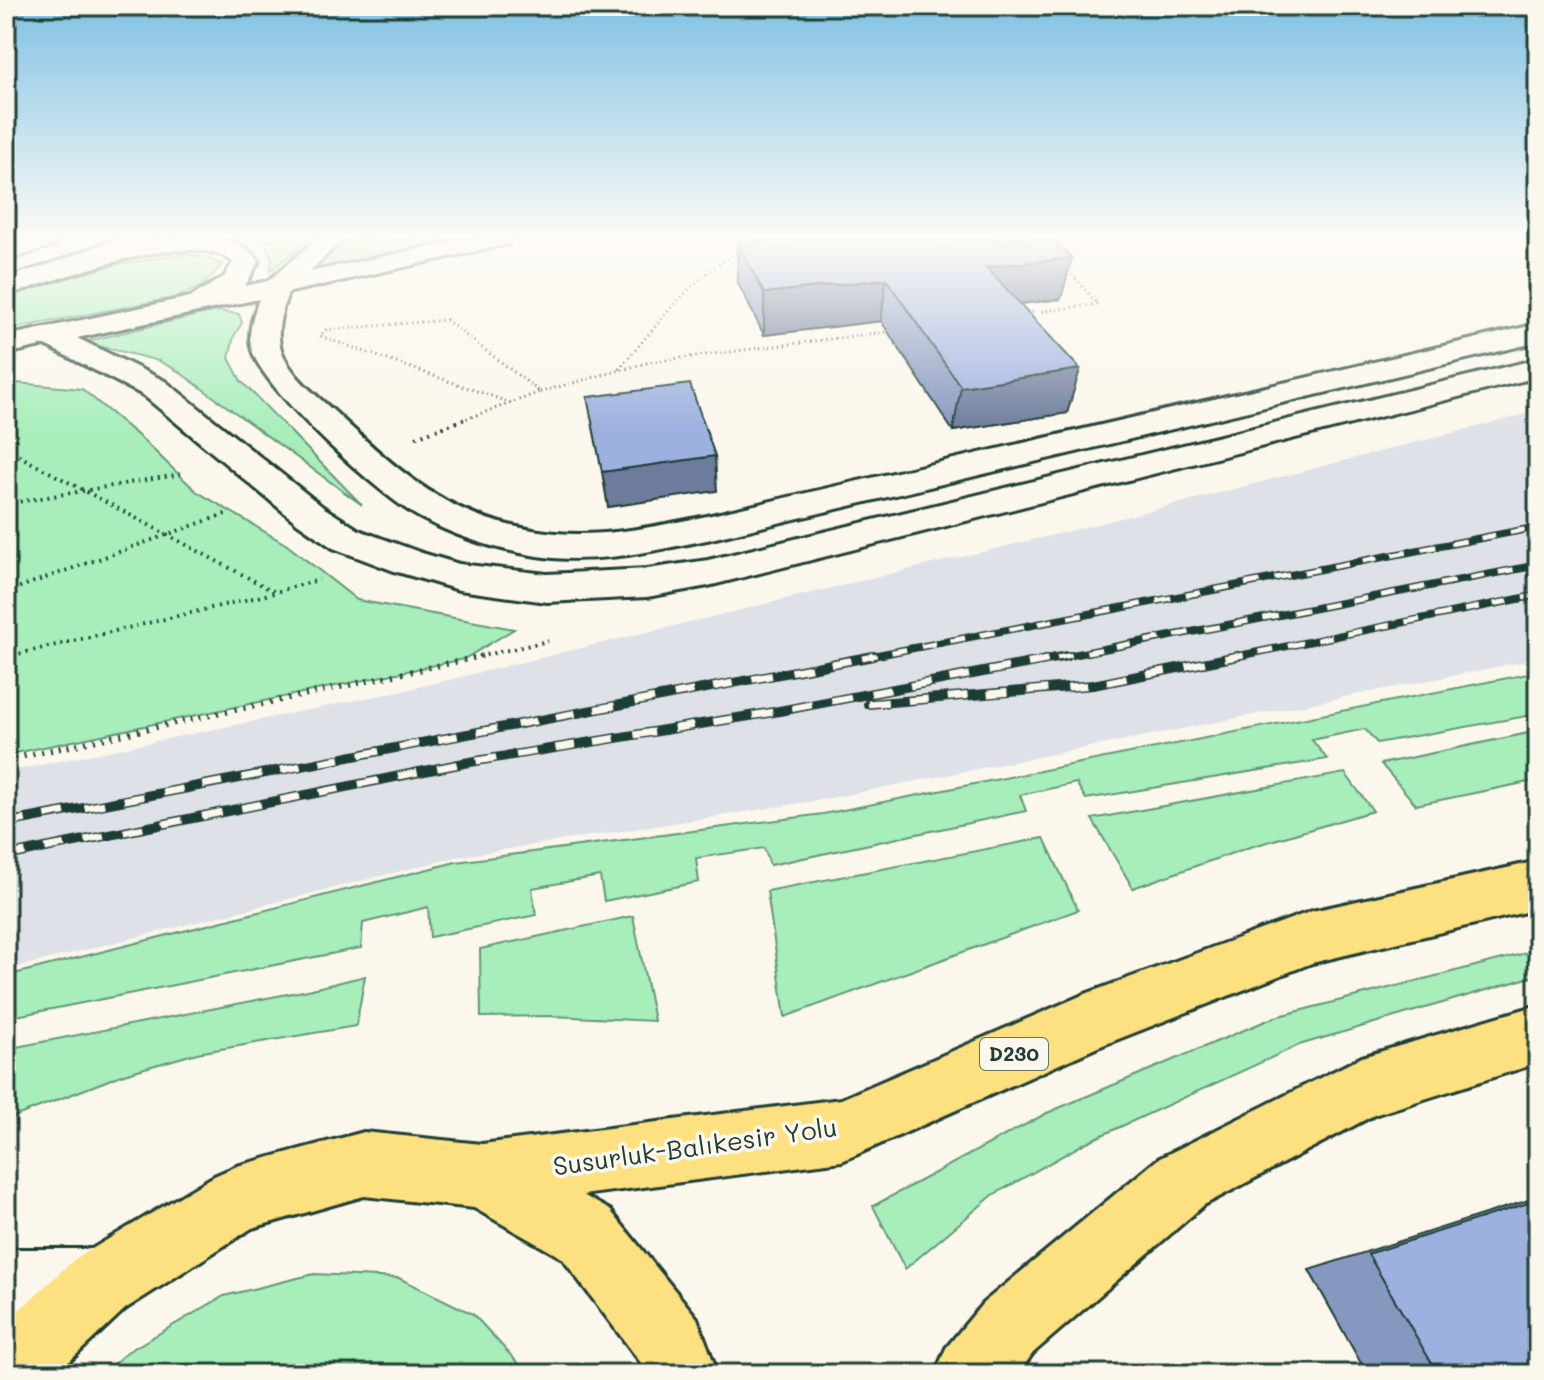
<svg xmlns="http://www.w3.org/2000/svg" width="1544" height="1380" font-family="Mali,sans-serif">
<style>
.built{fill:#dee2e8}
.green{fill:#a7eebb;stroke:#639678;stroke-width:2}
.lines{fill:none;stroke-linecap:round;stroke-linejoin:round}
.minor-casing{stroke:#1f3d34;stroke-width:6}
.secondary-casing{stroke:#1f3d34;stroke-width:6}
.trunk-casing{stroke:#1f3d34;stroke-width:6}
.path-far2{stroke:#1f3d34;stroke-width:3;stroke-dasharray:1 4;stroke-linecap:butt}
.path-far1{stroke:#1f3d34;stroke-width:4;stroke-dasharray:2 5;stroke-linecap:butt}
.path{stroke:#1f3d34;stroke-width:6;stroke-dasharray:2 7;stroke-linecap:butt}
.minor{fill:#fbf7ec;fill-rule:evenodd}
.secondary{fill:#fbf7ec;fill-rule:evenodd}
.trunk{fill:#fde080;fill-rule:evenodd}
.rail-far1-casing{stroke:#1f3d34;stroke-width:8}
.rail-casing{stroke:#1f3d34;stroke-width:10}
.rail-far1{stroke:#fbf7ec;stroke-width:5;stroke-dasharray:15;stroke-linecap:butt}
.rail{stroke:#fbf7ec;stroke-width:7;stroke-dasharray:20;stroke-linecap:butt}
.wall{fill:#8698c0;stroke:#1f3d34;stroke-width:2}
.shaded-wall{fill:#6d7c9c;stroke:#1f3d34;stroke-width:2}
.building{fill:#9cb1df;stroke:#1f3d34;stroke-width:2}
.labels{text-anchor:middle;stroke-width:7;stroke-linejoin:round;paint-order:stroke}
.shield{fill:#fbf7ec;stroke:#61756b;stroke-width:2}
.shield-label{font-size:20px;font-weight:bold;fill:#1f3d34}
.near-street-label{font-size:26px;fill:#1f3d34;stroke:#fbf7ec}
</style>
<rect width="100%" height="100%" fill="#fbf7ec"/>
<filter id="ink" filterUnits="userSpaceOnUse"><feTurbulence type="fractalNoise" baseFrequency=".0125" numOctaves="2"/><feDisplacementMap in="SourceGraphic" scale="16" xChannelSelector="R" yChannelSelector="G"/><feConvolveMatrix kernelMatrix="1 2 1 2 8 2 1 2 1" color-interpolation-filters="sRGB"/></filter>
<g filter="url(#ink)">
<!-- built -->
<path class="built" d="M1538 411V659L820 800 457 857 6 970V772L410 689 1078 529Z"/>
<!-- green -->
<path class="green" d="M251 239H310L270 271 272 258 266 246Z
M349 239H464L310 273Z
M184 254 206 257 222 265 201 287 173 298 6 330V294L120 264Z
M216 311 239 314 242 323 234 336 229 358 241 381 362 505 178 371 159 361 83 342Z
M6 382 82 389 142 439 196 491 287 545 357 600 514 629 464 659 6 755Z
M1538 672V714L1377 743 1365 729 1312 740 1327 759 1086 799 1076 783 1020 795 1026 811 770 865 764 848 696 858 699 882 604 901 600 876 532 888 536 915 430 937 428 907 363 923 361 948 6 1018V976L456 862 823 814Z
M1538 731V780L1416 805 1381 764Z
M1345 773 1373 811 1247 848 1133 888 1092 819Z
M1044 838 1078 910 785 1017 767 891Z
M633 916 654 1021 552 1016 481 1017 480 949Z
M1538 950V975L1299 1045 1087 1142 993 1195 905 1269 873 1206 1047 1113 1275 1017Z
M365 976 356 1026 197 1053 124 1074 6 1120V1049L308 990Z
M314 1274 399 1278 473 1314 528 1374H102L127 1352 224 1296Z"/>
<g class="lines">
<!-- minor casing -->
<g class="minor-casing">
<path id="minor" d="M24 239H60L57 244 6 261V245Z
M116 239H150L147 244 74 272H56L52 267 56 262Z
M317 239H343L309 272 466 239H511L508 244 499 246 277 295 268 293 264 287 268 281Z"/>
</g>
<!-- secondary casing -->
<g class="secondary-casing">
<path id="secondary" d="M156 239C190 239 237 229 259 261L245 286 277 279 286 281 290 287C283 307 274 331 282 352 291 377 319 397 338 415 402 474 448 518 539 531 595 540 652 527 707 516L1538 324V342L707 540C652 551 594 565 537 556 498 550 457 537 421 518 382 498 267 393 253 353 246 335 253 316 259 299L77 338 165 381 323 507 359 530 422 553 459 564 547 574 647 569 708 560 1538 359V377L708 586 647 597 547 602 459 590 394 571 333 548 297 523 143 395 45 345 6 354V336L190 297 224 277 233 262C189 225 57 282 6 295V278L56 262Z
M6 1249H100L125 1259 135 1284 125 1309 100 1319H6Z"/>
</g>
<!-- trunk casing -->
<g class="trunk-casing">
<path id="trunk" d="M1538 861V909L1312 963 1098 1047 842 1161 583 1195 610 1210 697 1318 718 1374H644L641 1363 562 1258 474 1208 364 1196 252 1228 125 1309 56 1374H6V1322L75 1259 214 1176 237 1166 364 1132 482 1144 841 1099 1085 994 1312 911Z
M1538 1005V1063L1374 1115 1204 1205 1033 1353 1018 1374H935L946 1348 983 1303 1158 1159 1362 1057Z"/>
</g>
<!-- path-far2 -->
<path class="path-far2" d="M1022 314 1098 304 1065 267
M446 320 540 392 511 403 320 336 326 330Z
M619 369C658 325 689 278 742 250
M540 392 650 362 893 331
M462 420 511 403"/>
<!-- path-far1 -->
<path class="path-far1" d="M416 437 468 418
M6 449 275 592 319 580
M6 504 182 474
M6 592 228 513
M6 657 274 593
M472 658 548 641"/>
<!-- path -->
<path class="path" d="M6 657 12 656
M6 760 482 656"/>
<!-- minor -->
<use href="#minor" class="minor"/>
<!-- secondary -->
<use href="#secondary" class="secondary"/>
<!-- trunk -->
<use href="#trunk" class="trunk"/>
<!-- rail-far1 casing -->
<g class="rail-far1-casing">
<path id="rail-far1" d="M862 658 1538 527
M1057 658 1538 565
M1229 658 1538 595"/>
</g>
<!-- rail casing -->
<g class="rail-casing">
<path id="rail" d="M868 704 1093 685 1238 656
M6 823 873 656
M6 856 464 763 774 712 1067 656"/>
</g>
<!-- rail-far1 -->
<use href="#rail-far1" class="rail-far1"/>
<!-- rail -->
<use href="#rail" class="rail"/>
</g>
<!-- wall -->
<path class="wall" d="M737 242 1061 299 1020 304 1080 369 1067 413 953 431 881 321 764 335 738 283Z
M1538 1197V1374H1367L1309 1270Z"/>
<!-- shaded-wall -->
<path class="shaded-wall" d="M1072 258 1061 299 979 309 986 267Z
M886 279 881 321 764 335V293Z
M1080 369 1067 413 953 431 961 387Z
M715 456 717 491 608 507 602 472Z"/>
<!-- building -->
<path class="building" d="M771 239H1052L1072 258 986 267 1080 369 961 387 886 279 764 293 737 242Z
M690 384 715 456 602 472 587 397Z
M1538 1200V1374H1438L1368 1254Z"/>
</g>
<!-- sky -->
<linearGradient id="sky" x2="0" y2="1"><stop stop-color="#80c1e4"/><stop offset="0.55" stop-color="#fdfbf6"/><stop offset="1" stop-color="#fdfbf6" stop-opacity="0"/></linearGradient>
<rect width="1544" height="432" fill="url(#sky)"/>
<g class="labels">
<!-- shield labels -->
<rect class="shield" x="980" y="1038" width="68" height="32" rx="6"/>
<g class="shield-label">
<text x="1014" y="1061">D230</text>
</g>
<!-- near-street labels -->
<g class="near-street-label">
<text transform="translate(695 1147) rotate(-8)" y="9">Susurluk-Balıkesir Yolu</text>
</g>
</g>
<!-- margin -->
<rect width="1544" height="1380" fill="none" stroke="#fbf7ec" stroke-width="32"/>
<rect x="16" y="16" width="1512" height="1348" fill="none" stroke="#1f3d34" stroke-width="3" filter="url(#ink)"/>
</svg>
